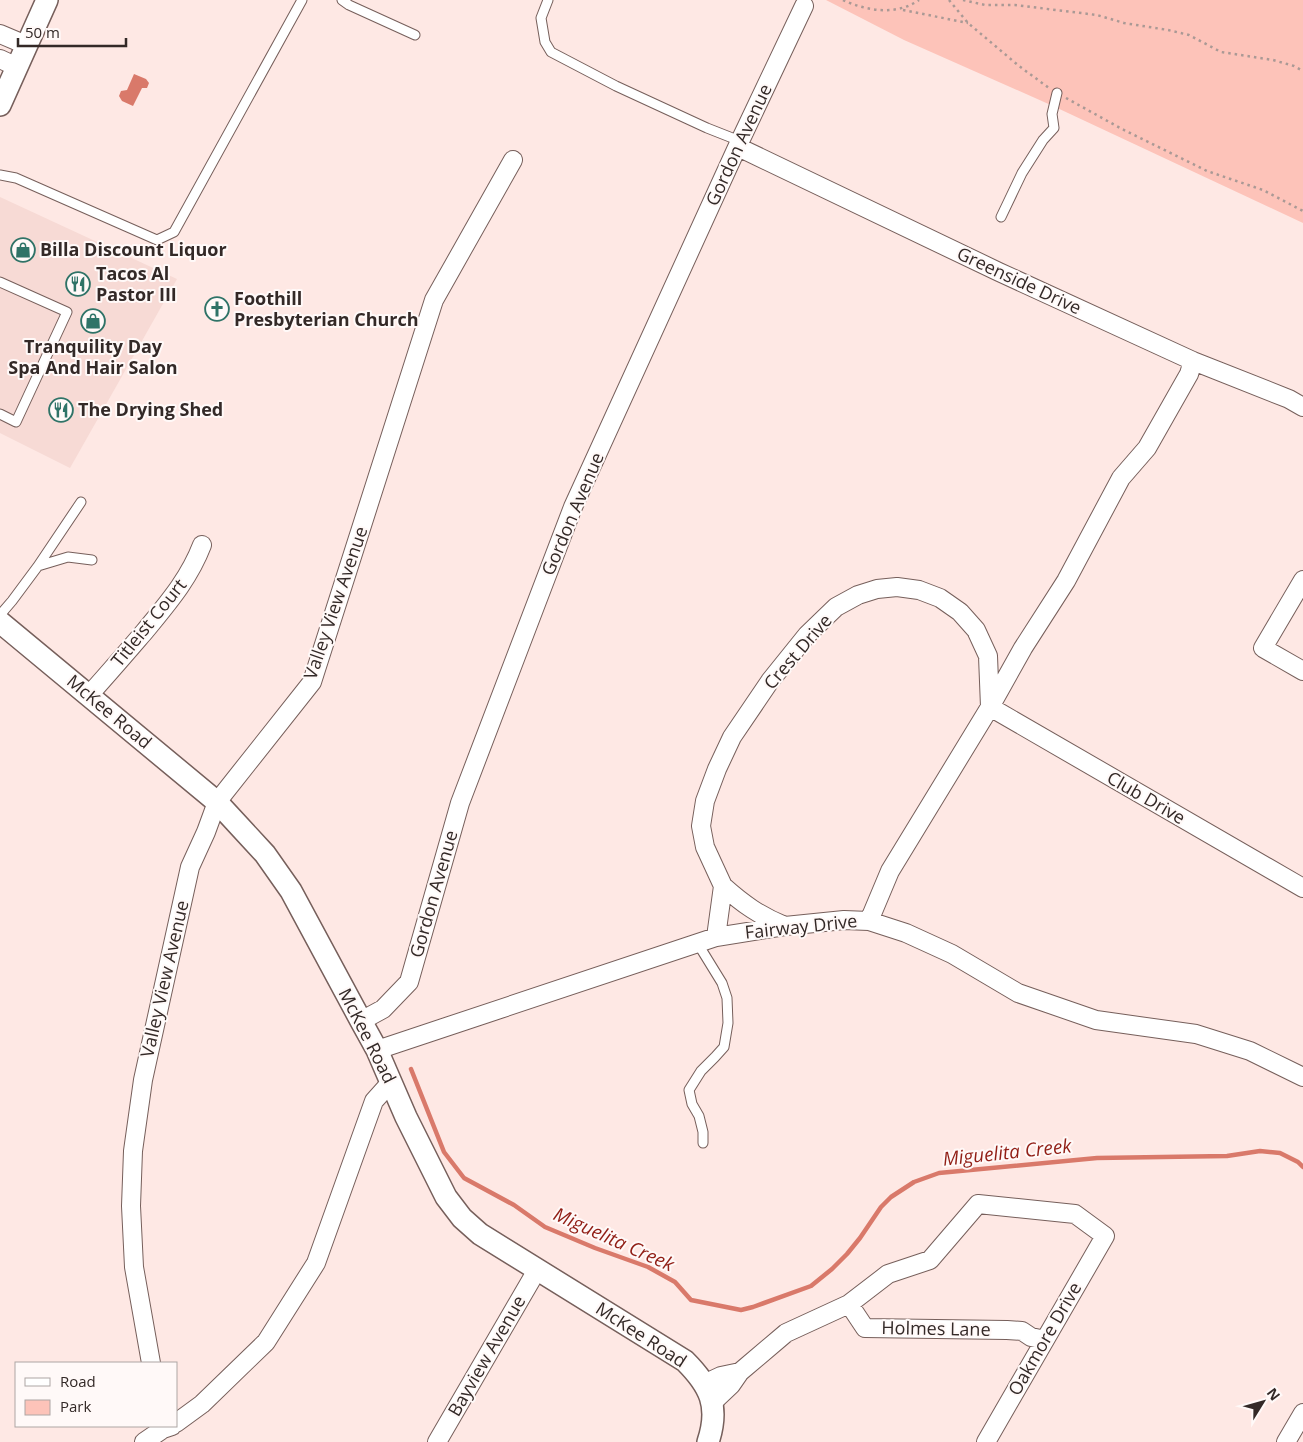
<svg xmlns="http://www.w3.org/2000/svg" width="1303" height="1442" font-family="'Open Sans',sans-serif">
<style>
.built{fill:#f7dad5}
.green{fill:#fdc3b9}
.water{fill:#d9796a}
.lines{fill:none;stroke-linecap:round;stroke-linejoin:round}
.stream{stroke:#d9796a;stroke-width:4.5}
.service-casing{stroke:#765f5b;stroke-width:11}
.minor-casing{stroke:#765f5b;stroke-width:20}
.tertiary-casing{stroke:#765f5b;stroke-width:24}
.path{stroke:#aa9995;stroke-width:2.5;stroke-dasharray:2.5 4;stroke-linecap:butt}
.service{stroke:#fff;stroke-width:9}
.minor{stroke:#fff;stroke-width:18}
.tertiary{stroke:#fff;stroke-width:21}
.labels{text-anchor:middle;stroke-width:4;stroke-linejoin:round;paint-order:stroke}
.street-label{font-size:18px;fill:#332927;stroke:#fff9f8}
.poi-label{font-size:18px;font-weight:bold;fill:#332927;stroke:#fff9f8;text-anchor:start}
.water-label{font-size:19px;font-style:italic;fill:#911e15;stroke:#fff9f8}
</style>
<rect width="100%" height="100%" fill="#fee8e4"/>
<!-- built -->
<path class="built" d="M0 197 177 279 70 468 0 433Z"/>
<!-- green -->
<path class="green" d="M826 0H1303V223L1053 106 904 40Z"/>
<!-- water -->
<path class="water" d="M134 74 146 79 149 83 147 88H142L133 106 122 101 119 96 121 91 127 90Z"/>
<g class="lines">
<!-- stream -->
<path class="stream" d="M411 1069 444 1152 464 1178 514 1205 545 1227 595 1248 648 1267 675 1282 691 1300 741 1310 753 1307 811 1286 832 1269 847 1254 860 1238 881 1207 891 1197 914 1182 939 1173 1097 1158 1227 1156 1260 1151 1280 1153 1298 1162 1303 1167"/>
<!-- service casing -->
<g class="service-casing">
<path id="service" d="M342 0 349 5 415 35
M548 0 541 18 545 42 551 52 616 86 707 128 740 141
M0 175 16 178 157 240 174 232 302 0
M1001 217 1022 173 1043 140 1054 128 1052 114 1057 93
M0 282 67 312 16 422 0 414
M81 502 38 566 68 557 92 560
M0 615 12 601 38 566
M698 944 722 983 727 998 728 1023 724 1047 715 1057 701 1071 689 1090 692 1104 699 1116 703 1132V1143"/>
</g>
<!-- minor casing -->
<g class="minor-casing">
<path id="minor" d="M0 34 26 45
M0 59 17 67
M738 147 999 272 1193 361 1289 399 1303 407
M1303 580 1263 648 1303 671
M89 695C108 674 126 653 145 631 167 604 189 579 202 545
M723 886C743 904 760 916 785 926
M869 921 890 871 990 707 1023 648 1066 581 1121 478 1147 448 1189 374 1193 361
M716 937 723 886 705 847 701 826 705 801 717 769 732 737 770 681 807 635 836 607 858 595 877 589 897 587 919 590 940 598 960 612 976 630 988 656 990 707 1303 888
M361 1021 383 1009 409 982 460 803 573 507 740 141 804 6
M377 1050 716 937 785 926 844 920 869 921 906 933 952 954 1018 993 1096 1020 1196 1034 1250 1051 1303 1077
M849 1304 865 1328 1007 1330 1022 1331 1031 1337 1045 1340
M151 1363 134 1267 131 1206 133 1151 143 1080 190 867 206 832 217 802 312 682 434 300 513 160
M704 1384 721 1376 740 1372
M712 1403 731 1385 740 1372 786 1333 849 1304 888 1274 930 1260 978 1204 1075 1214 1105 1236 986 1442
M176 1423 202 1404 266 1342 316 1263 374 1101 391 1082
M144 1442 163 1429 172 1426
M437 1442 537 1270
M1286 1442 1303 1413"/>
</g>
<!-- tertiary casing -->
<g class="tertiary-casing">
<path id="tertiary" d="M0 105 47 0
M0 622 217 802 265 854 291 891 361 1021 377 1050 406 1117 446 1197 462 1218 480 1234 685 1361C710 1386 720 1406 708 1442"/>
</g>
<!-- path -->
<path class="path" d="M843 0C867 11 896 16 919 0
M949 0 968 23 1019 66 1049 88
M963 0 985 5H1015L1097 15 1124 23 1168 30 1189 35 1221 52 1273 60 1294 66 1303 71
M903 10 968 23
M1066 98 1122 129 1207 171 1263 190 1303 211"/>
<!-- service -->
<use href="#service" class="service"/>
<!-- minor -->
<use href="#minor" class="minor"/>
<!-- tertiary -->
<use href="#tertiary" class="tertiary"/>
</g>
<!-- icons -->
<defs>
<g id="shop-ring" transform="scale(1.25)"><circle r="9.5" fill="#fff9f8" stroke="#2f7367" stroke-width="1.5"/><path d="M-5-2.5h2.3a2.7 3.5 0 0 1 5.4 0H5L5.5 6h-11ZM-1.5-2.5h3a1.5 2.3 0 0 0-3 0Z" fill="#2f7367"/></g>
<g id="restaurant-ring" transform="scale(1.25)"><circle r="9.5" fill="#fff9f8" stroke="#2f7367" stroke-width="1.5"/><path d="M-5-6h1v4h1v-4h1v4h1v-4h1v5L-1.5 .5V6h-2V.5L-5-1ZM5-6V6H3V1.5H1.5Q1.5-4 5-6Z" fill="#2f7367"/></g>
<g id="church-ring" transform="scale(1.25)"><circle r="9.5" fill="#fff9f8" stroke="#2f7367" stroke-width="1.5"/><path d="M-1.2-6h2.4v3.5h3.3v2.4h-3.3V6h-2.4V-.1h-3.3v-2.4h3.3Z" fill="#2f7367"/></g>
</defs>
<g fill-rule="evenodd">
<use href="#shop-ring" x="23" y="250"/>
<use href="#restaurant-ring" x="78" y="284"/>
<use href="#church-ring" x="217" y="309"/>
<use href="#shop-ring" x="93" y="321"/>
<use href="#restaurant-ring" x="61" y="410"/>
</g>
<g class="labels">
<!-- street labels -->
<g class="street-label">
<text transform="translate(739 145) rotate(-65)" y="6">Gordon Avenue</text>
<text transform="translate(1019 281) rotate(25)" y="6">Greenside Drive</text>
<text transform="translate(573 514) rotate(-67)" y="6">Gordon Avenue</text>
<text transform="translate(336 603) rotate(-71)" y="6">Valley View Avenue</text>
<text transform="translate(149 623) rotate(-51)" y="6">Titleist Court</text>
<text transform="translate(798 652) rotate(-49)" y="6">Crest Drive</text>
<text transform="translate(109 712) rotate(40)" y="6">McKee Road</text>
<text transform="translate(1146 798) rotate(30)" y="6">Club Drive</text>
<text transform="translate(434 894) rotate(-74)" y="6">Gordon Avenue</text>
<text transform="translate(801 927) rotate(-6)" y="6">Fairway Drive</text>
<text transform="translate(165 979) rotate(-77)" y="6">Valley View Avenue</text>
<text transform="translate(367 1036) rotate(63)" y="6">McKee Road</text>
<text transform="translate(936 1329) rotate(1)" y="6">Holmes Lane</text>
<text transform="translate(641 1335) rotate(33)" y="6">McKee Road</text>
<text transform="translate(1045 1339) rotate(-60)" y="6">Oakmore Drive</text>
<text transform="translate(487 1356) rotate(-60)" y="6">Bayview Avenue</text>
</g>
<!-- poi labels -->
<g class="poi-label">
<text x="40" y="256">Billa Discount Liquor</text>
<text x="96" y="280">Tacos Al<tspan x="96" dy="21">Pastor III</tspan></text>
<text x="234" y="305">Foothill<tspan x="234" dy="21">Presbyterian Church</tspan></text>
<text x="93" y="353" text-anchor="middle">Tranquility Day<tspan x="93" dy="21">Spa And Hair Salon</tspan></text>
<text x="78" y="416">The Drying Shed</text>
</g>
<!-- water labels -->
<g class="water-label">
<text transform="translate(1007 1152) rotate(-6)" y="7">Miguelita Creek</text>
<text transform="translate(614 1239) rotate(24)" y="7">Miguelita Creek</text>
</g>
</g>
<!-- legend -->
<rect x="15" y="1362" width="162" height="65" fill="#fff9f8" stroke="#ada6a4"/>
<rect x="25" y="1378" width="25" height="8" fill="#ffffff" stroke="#ada6a4"/>
<text x="60" y="1387" font-size="15" fill="#332927">Road</text>
<rect x="25" y="1400" width="25" height="15" fill="#fdc3b9" stroke="#ada6a4"/>
<text x="60" y="1412" font-size="15" fill="#332927">Park</text>
<!-- north arrow -->
<g transform="translate(1263 1402) rotate(53)" stroke="#fff9f8" stroke-width="4" paint-order="stroke">
<path d="M0-4L9 19L0 12L-9 19Z" fill="#332927"/>
<text y="-8" font-size="14" font-weight="bold" text-anchor="middle" fill="#332927">N</text>
</g>
<!-- scale -->
<path d="M18 38v8h108v-8" fill="none" stroke="#332927" stroke-width="2.5"/>
<text x="25" y="38" font-size="15" fill="#332927" stroke="#fff9f8" stroke-width="4" paint-order="stroke">50 m</text>
</svg>
